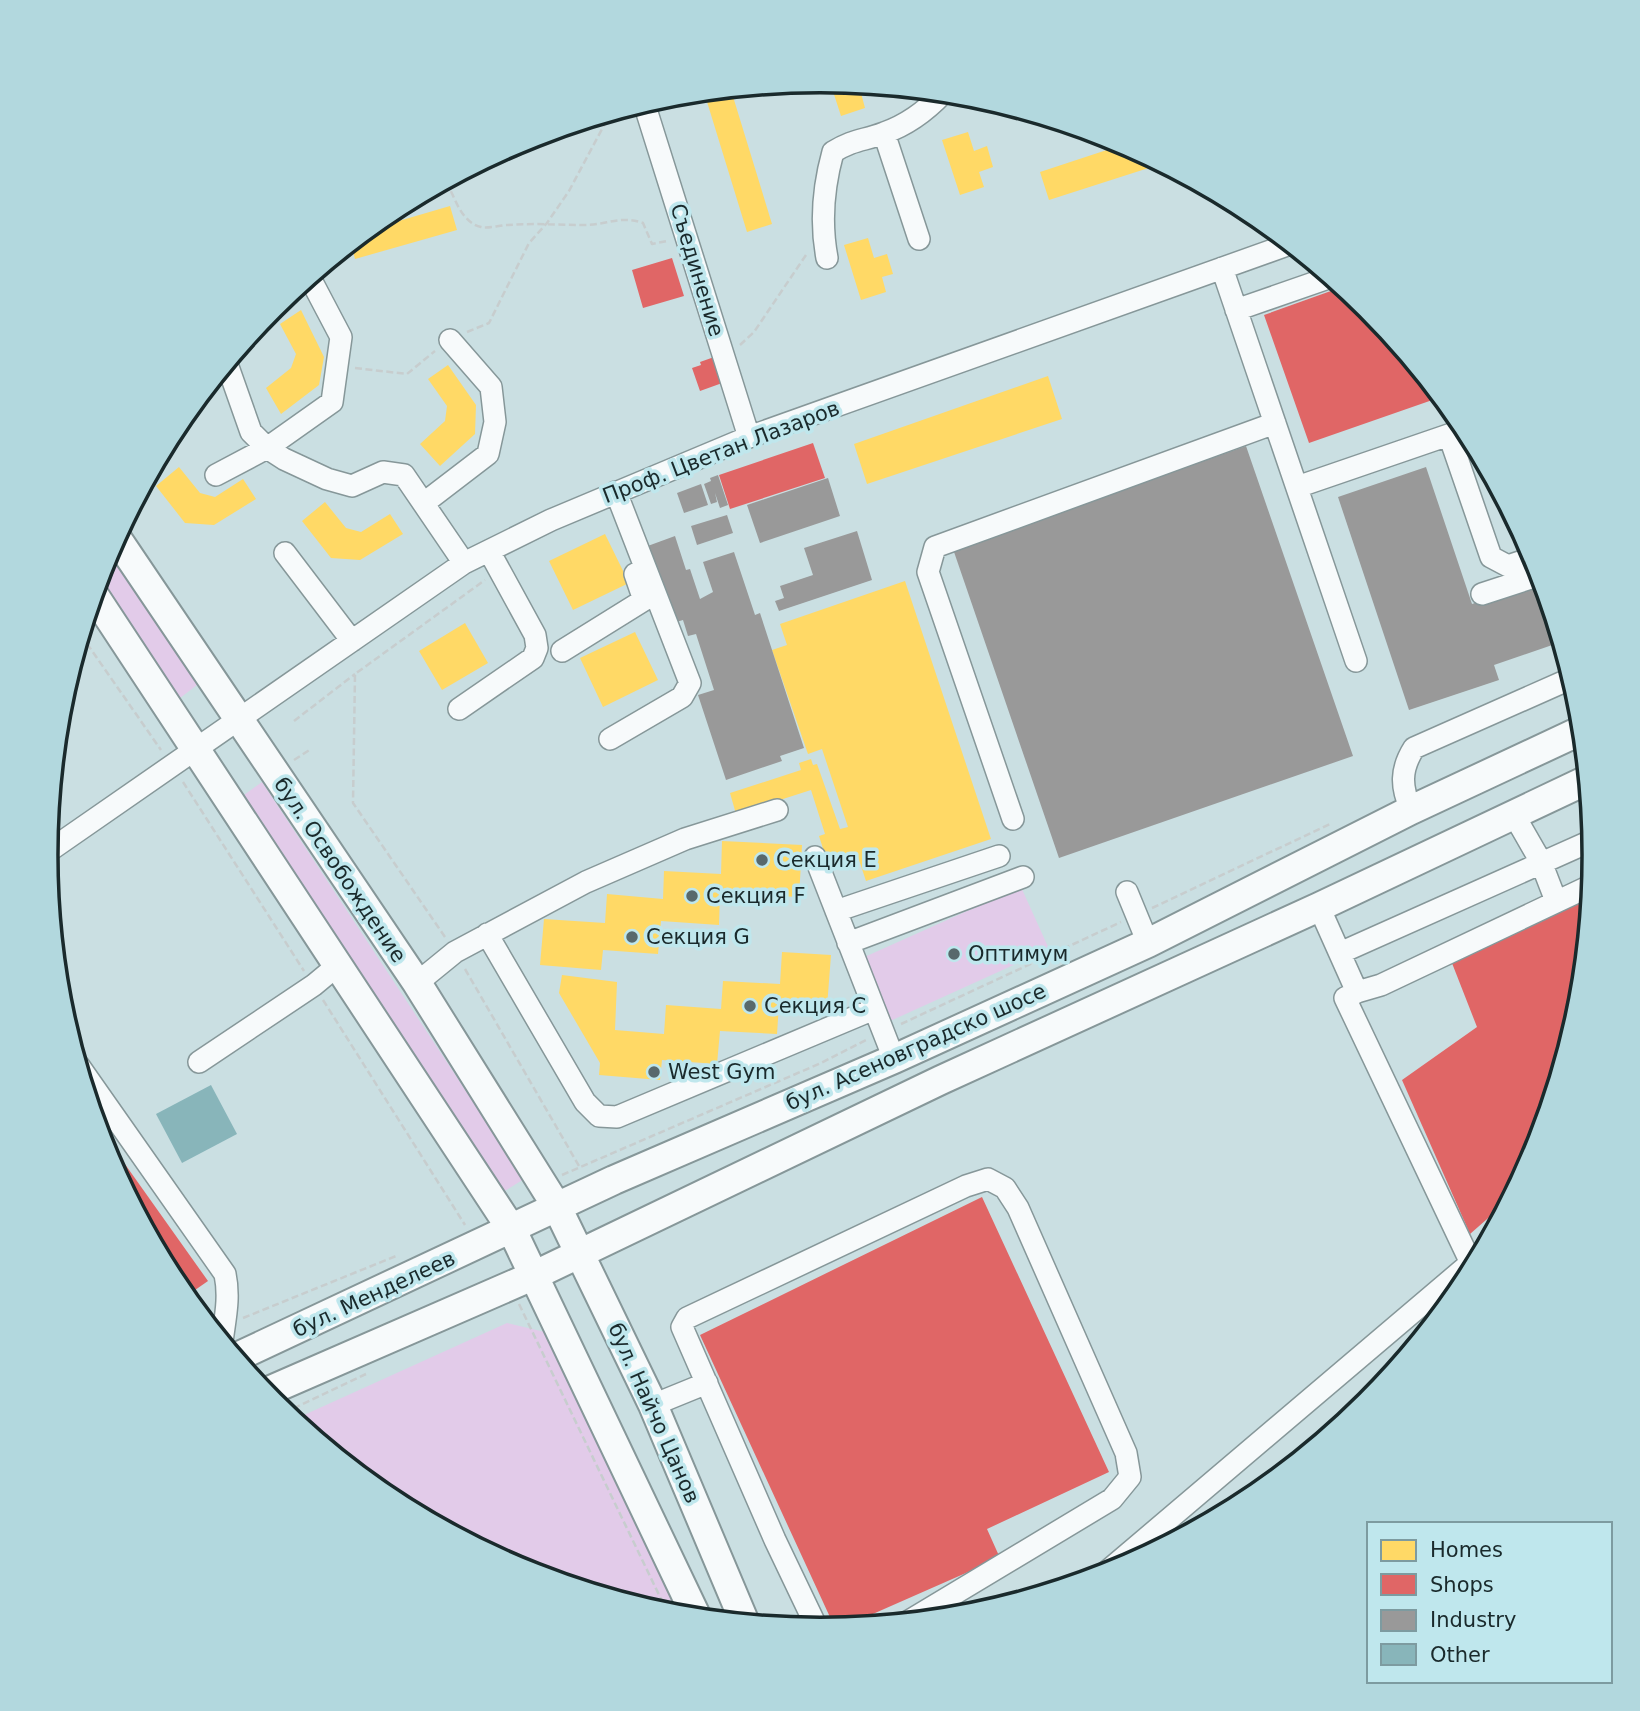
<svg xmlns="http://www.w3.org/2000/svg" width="1640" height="1711" font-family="'DejaVu Sans',sans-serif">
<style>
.green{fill:#e2cbe9}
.homes{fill:#ffd966}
.shops{fill:#e06666}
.industry{fill:#999}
.building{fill:#88b5ba}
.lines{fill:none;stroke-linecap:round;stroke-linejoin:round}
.minor-casing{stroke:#869799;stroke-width:24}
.major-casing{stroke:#869799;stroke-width:32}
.path{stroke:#c7cdce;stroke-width:2.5;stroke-dasharray:7 3.5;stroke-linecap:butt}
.minor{stroke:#f7fafb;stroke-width:21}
.major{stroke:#f7fafb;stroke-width:28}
.poi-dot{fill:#58696c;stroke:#bfe7ed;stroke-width:2.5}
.labels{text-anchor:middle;stroke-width:7;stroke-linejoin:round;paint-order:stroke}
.street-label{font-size:21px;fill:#1a2a2c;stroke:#bfe7ed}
.poi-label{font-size:21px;fill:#1a2a2c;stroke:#bfe7ed;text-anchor:start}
.rim{fill:none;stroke:#1a2a2c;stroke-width:3.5}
</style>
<rect width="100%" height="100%" fill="#cadfe2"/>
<!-- green -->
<path class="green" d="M110 549 201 682 180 698 99 578Z
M262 782 524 1179 503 1192 244 795Z
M1021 887 1049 949 888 1022 860 959Z
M507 1323 549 1333 680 1616 668 1615 523 1571 389 1499 293 1420Z"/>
<!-- homes -->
<path class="homes" d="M830 82 873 86 874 89 861 93 865 108 841 116Z
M731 90 772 224 747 232 704 92Z
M968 132 974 151 987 146 993 167 979 172 984 187 960 195 942 140Z
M1125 144 1161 164 1049 200 1040 172Z
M450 206 457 230 355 259 351 243 368 230Z
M868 238 874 258 887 254 893 274 882 277 886 292 861 300 844 245Z
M301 310 324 357 319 385 281 414 266 388 291 368 296 354 280 324Z
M448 365 476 405 475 434 440 466 420 444 445 421 447 406 428 379Z
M1048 376 1062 419 867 484 854 444Z
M179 467 200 493 215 497 243 479 256 499 214 525 185 523 156 486Z
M325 502 346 528 361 532 390 514 403 534 360 560 331 558 302 521Z
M605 534 629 583 573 610 549 561Z
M905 581 991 839 866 881 857 854 828 864 819 836 825 834 811 790 736 814 730 793 801 770 799 763 811 759 813 765 817 764 840 829 848 827 822 749 808 754 772 650 787 645 780 624Z
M465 623 488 663 442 690 419 651Z
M635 632 658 680 603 707 580 658Z
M722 841 802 845 799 897 720 893 719 925 661 921 658 954 603 950 601 970 540 965 544 919 605 923 607 894 663 899 664 871 721 874Z
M782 952 831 955 827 1007 779 1004 777 1034 720 1031 717 1064 662 1060 660 1080 599 1075 600 1063 559 993 562 975 617 982 615 1030 664 1034 666 1005 721 1009 723 981 780 984Z"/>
<!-- shops -->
<path class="shops" d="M672 258 684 296 643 308 632 270Z
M1342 287 1368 308 1441 397 1309 443 1264 315Z
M717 356 725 382 700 391 692 368 701 365 700 362Z
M813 443 825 478 730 509 719 475Z
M1591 894 1580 1007 1535 1152 1511 1198 1470 1234 1402 1080 1477 1027 1450 958Z
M95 1122 208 1281 185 1297 176 1285 104 1152Z
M982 1197 1109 1472 987 1529 1000 1558 841 1628H835L700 1335Z"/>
<!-- industry -->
<path class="industry" d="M1246 446 1353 756 1059 858 953 549Z
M1426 467 1472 604 1542 581 1561 642 1494 665 1499 680 1409 710 1338 497Z
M718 475 728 505 720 508 715 493 717 502 711 504 704 484 711 481 710 478Z
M828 478 840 516 760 543 747 505Z
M701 484 708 505 684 513 677 493Z
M1503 498 1521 532 1514 535Z
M727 515 733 533 697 545 691 526Z
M857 531 872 580 779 611 775 601 784 598 780 586 813 575 804 548Z
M675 536 686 570 690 569 700 599 713 592 703 562 734 552 755 615 760 613 804 748 780 756 782 761 726 780 698 695 714 690 696 634 688 636 683 620 670 624 645 547Z"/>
<!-- building -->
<path class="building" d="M211 1085 237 1134 182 1163 156 1114Z"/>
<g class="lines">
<!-- minor casing -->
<g class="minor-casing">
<path id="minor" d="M968 96 978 98
M644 103 749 437
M884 133 919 239
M827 258C820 221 823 188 833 152 854 139 863 141 884 133 907 125 926 111 943 93
M1222 268 1356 661
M1236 310 1331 277
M227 364 251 432 267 448 284 459 327 479 352 486 383 472 404 475 464 563
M1449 435 1491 557 1508 566 1535 557
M216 475 267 448 332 402 341 337 310 278 308 279
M1297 487 1466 429
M424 503 488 454 495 422 491 387 450 340
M285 553 352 641
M1482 594 1540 575
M562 651 644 600 635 574
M459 709 533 658 537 648 535 635 489 551
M610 739 682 697 690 683 616 492
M1411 810C1401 787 1400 770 1414 748L1572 678
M1514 815 1541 862 1556 901
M1013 819 928 572 935 547 1275 423
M46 853 464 563 551 520 749 437 1290 244
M815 857 894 1059
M1127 892 1148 943
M1319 907 1357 992 1381 985 1592 885
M836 911 999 856
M487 934 585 1102 599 1116 617 1117 874 1009
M848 943 1023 877
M1340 953 1593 840
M417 983 455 952 586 882 685 839 777 810
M1357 992 1345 998 1471 1263
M199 1062 314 985 338 965
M79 1066 225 1274C230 1298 225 1318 222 1342
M653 1405 707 1383
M1103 1575 1480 1255
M818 1630 775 1540 682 1327 687 1318 966 1186 988 1179 1005 1188 1018 1208 1126 1453 1130 1477 1112 1499 909 1621"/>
</g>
<!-- major casing -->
<g class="major-casing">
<path id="major" d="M116 537 417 983 557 1207 653 1405 745 1623
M94 595 512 1230 697 1618
M235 1358 614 1180 894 1059 1148 943 1411 810 1582 730
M264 1393 535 1275 941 1080 1319 907 1587 780"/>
</g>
<!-- path -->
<path class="path" d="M446 182C455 196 460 222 481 227 488 229 500 225 508 225 534 223 559 225 584 225 607 225 620 215 643 223L652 244 667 241
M467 332 489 323 529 243 547 223 569 191 610 114
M740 345 754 332 806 255
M355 368 407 374 435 351
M81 635 161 750
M294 721 355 674
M294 760 311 749
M183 782 304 971
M1152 908 1330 824
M445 937 353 803 355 674 485 580
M465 969 579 1166
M323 1000 465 1225
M901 1024 1121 922
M562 1175 821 1063 866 1040
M519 1304 661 1599 666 1614
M243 1318 396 1256
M284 1413 366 1374"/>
<!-- minor -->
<use href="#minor" class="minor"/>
<!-- major -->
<use href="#major" class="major"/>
</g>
<!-- markers -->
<g class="poi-dot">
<circle cx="762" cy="860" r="7"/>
<circle cx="692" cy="896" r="7"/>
<circle cx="632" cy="937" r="7"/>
<circle cx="954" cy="954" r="7"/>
<circle cx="750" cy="1006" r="7"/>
<circle cx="654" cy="1072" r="7"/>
</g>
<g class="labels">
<!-- street labels -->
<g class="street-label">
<text transform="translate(697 270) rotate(73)" y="7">Съединение</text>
<text transform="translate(721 452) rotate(-21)" y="7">Проф. Цветан Лазаров</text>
<text transform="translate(340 870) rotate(56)" y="7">бул. Освобождение</text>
<text transform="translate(916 1047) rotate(-24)" y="7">бул. Асеновградско шосе</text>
<text transform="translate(374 1294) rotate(-25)" y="7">бул. Менделеев</text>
<text transform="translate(654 1413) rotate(66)" y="7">бул. Найчо Цанов</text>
</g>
<!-- poi labels -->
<g class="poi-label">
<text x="776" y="867">Секция E</text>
<text x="706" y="903">Секция F</text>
<text x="646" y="944">Секция G</text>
<text x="968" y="961">Оптимум</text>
<text x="764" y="1013">Секция C</text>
<text x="668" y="1079">West Gym</text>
</g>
</g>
<!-- crop -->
<path d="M0 0H1640V1711H0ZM58 855a762 762 0 1 1 1524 0a762 762 0 1 1-1524 0Z" fill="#b2d8de" fill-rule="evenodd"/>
<path class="rim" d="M58 855a762 762 0 1 1 1524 0a762 762 0 1 1-1524 0Z"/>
<!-- legend -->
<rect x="1367" y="1522" width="245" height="161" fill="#bfe7ed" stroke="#7d9ba0" stroke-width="2"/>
<rect x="1381" y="1540" width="35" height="21" fill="#ffd966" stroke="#7d9ba0" stroke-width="2"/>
<text x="1430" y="1557" font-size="21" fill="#1a2a2c">Homes</text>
<rect x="1381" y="1574" width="35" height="21" fill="#e06666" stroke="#7d9ba0" stroke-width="2"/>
<text x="1430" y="1592" font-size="21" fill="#1a2a2c">Shops</text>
<rect x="1381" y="1610" width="35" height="21" fill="#999999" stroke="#7d9ba0" stroke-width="2"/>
<text x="1430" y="1627" font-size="21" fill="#1a2a2c">Industry</text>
<rect x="1381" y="1644" width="35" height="21" fill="#88b5ba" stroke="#7d9ba0" stroke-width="2"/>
<text x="1430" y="1662" font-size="21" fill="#1a2a2c">Other</text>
</svg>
